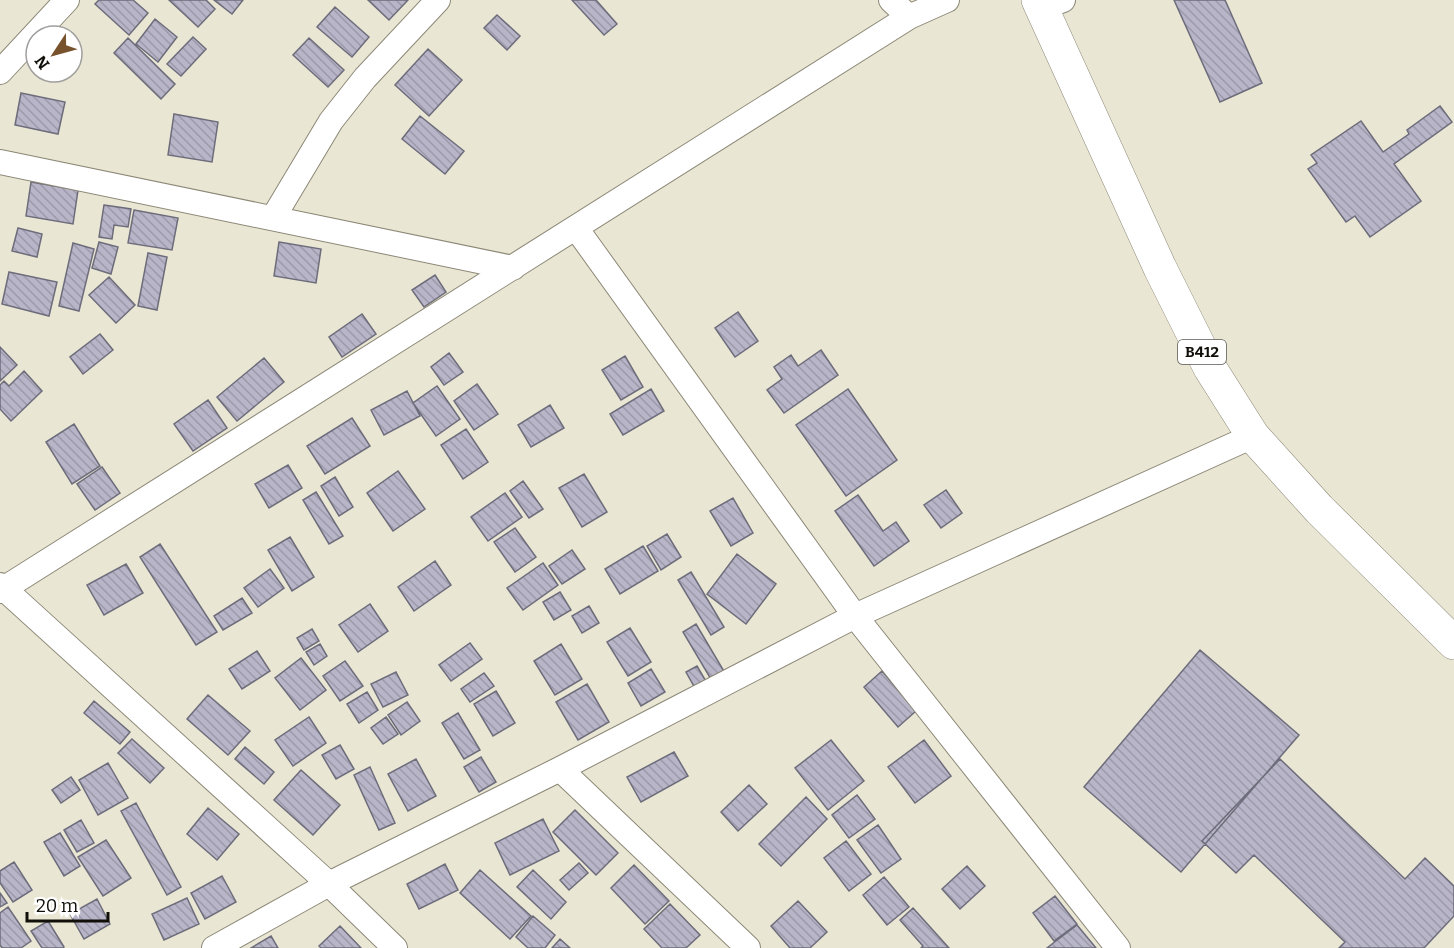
<svg xmlns="http://www.w3.org/2000/svg" width="1454" height="948" font-family="Bitter,serif">
<style>
.building{fill:url(#building-back-hatch);stroke:#6d6c7b;stroke-width:1.5}
.lines{fill:none;stroke-linecap:round;stroke-linejoin:round}
.minor-casing{stroke:#8c8877;stroke-width:26}
.primary-casing{stroke:#8c8877;stroke-width:34}
.minor{stroke:#fff;stroke-width:24}
.primary{stroke:#fff;stroke-width:33}
.labels{text-anchor:middle;stroke-width:6;stroke-linejoin:round;paint-order:stroke}
.shield{fill:#fff;stroke:#585753;stroke-width:1.5}
.shield-label{font-size:15px;font-weight:bold;fill:#110f09}
</style>
<defs>
<pattern id="building-back-hatch" width="6" height="6" patternUnits="userSpaceOnUse" patternTransform="scale(1.5)"><rect width="6" height="6" fill="#b7b5c7"/><path d="M-1 5l2 2M0 0l6 6M5-1l2 2" fill="none" stroke="#9c9aaa"/></pattern>
</defs>
<rect width="100%" height="100%" fill="#eae6d4"/>
<!-- building -->
<path class="building" d="M99 0H133L148 13 129 35 95 4Z
M169 0H206L215 9 198 27Z
M214 0H243L232 14Z
M368 0H408L389 20Z
M572 0H596L617 24 604 35Z
M1174 0H1225L1262 83 1220 102Z
M335 7 369 37 352 57 317 27Z
M497 15 520 36 507 50 484 28Z
M155 19 177 37 158 62 136 44Z
M193 37 206 49 181 76 167 64Z
M128 38 175 84 161 99 114 53Z
M309 38 344 70 328 87 293 55Z
M428 49 462 80 429 116 395 85Z
M21 93 65 102 58 134 15 125Z
M1440 106 1452 122 1394 164 1421 201 1370 237 1355 216 1346 222 1308 169 1317 163 1311 155 1361 121 1383 152 1409 134 1407 130Z
M174 114 218 122 212 162 168 155Z
M420 116 464 151 445 174 402 139Z
M31 182 78 190 73 224 26 216Z
M104 205 131 209 128 227 114 225 112 239 99 237Z
M134 210 178 218 172 250 128 243Z
M18 228 42 234 37 257 12 251Z
M99 242 118 247 111 274 92 268Z
M279 242 321 249 316 283 274 276Z
M73 243 94 249 79 311 59 306Z
M148 253 167 257 157 310 138 306Z
M9 272 57 282 49 316 2 304Z
M435 275 446 292 424 307 412 290Z
M109 277 135 305 116 323 89 295Z
M738 312 758 341 735 357 715 328Z
M362 314 376 334 342 357 329 337Z
M100 334 113 350 83 374 70 357Z
M0 347 17 365 0 381Z
M821 350 838 375 784 413 767 390 782 379 774 367 791 355 798 366Z
M449 353 463 372 444 385 431 367Z
M625 356 643 387 621 400 602 370Z
M264 358 284 382 237 421 217 397Z
M24 371 42 391 11 421 0 409V385L4 381 9 386Z
M477 384 498 414 474 430 454 401Z
M437 386 460 419 436 436 413 403Z
M651 389 664 411 623 435 610 414Z
M848 389 897 460 846 496 796 425Z
M407 391 420 416 384 435 371 410Z
M208 400 227 428 193 451 174 424Z
M550 405 564 428 531 447 518 425Z
M352 418 370 446 325 474 307 446Z
M74 424 100 466 72 484 46 442Z
M466 429 488 462 463 479 441 445Z
M288 465 302 488 269 508 255 484Z
M102 467 120 493 95 510 77 484Z
M398 471 425 509 393 531 367 493Z
M584 474 607 512 582 527 559 488Z
M335 477 353 507 339 516 321 486Z
M523 481 543 509 529 518 510 491Z
M946 490 962 513 941 528 924 505Z
M316 492 343 536 329 544 303 500Z
M505 493 522 517 488 541 471 517Z
M858 495 883 531 896 522 909 541 874 566 835 511Z
M733 498 753 533 731 546 710 511Z
M515 528 536 557 515 572 494 542Z
M667 534 681 557 661 570 647 546Z
M290 537 314 577 292 591 268 550Z
M160 544 217 632 196 645 140 557Z
M643 546 658 571 620 594 605 569Z
M572 550 585 569 562 584 549 566Z
M737 554 776 584 746 624 707 594Z
M435 561 451 585 414 611 398 587Z
M543 563 558 585 523 610 507 588Z
M126 564 143 593 104 615 87 585Z
M270 569 284 588 258 607 244 588Z
M691 572 724 627 711 635 678 580Z
M560 592 571 610 554 620 543 602Z
M242 598 252 613 223 630 214 616Z
M370 604 388 631 358 652 339 625Z
M589 606 599 623 582 633 572 616Z
M696 624 725 673 712 681 683 632Z
M630 628 651 662 628 676 607 642Z
M312 629 319 641 304 650 297 638Z
M470 643 482 659 451 681 439 665Z
M320 644 327 656 314 665 306 652Z
M561 644 582 679 555 695 534 661Z
M1200 650 1299 735 1181 872 1084 787Z
M257 651 270 671 242 689 229 669Z
M301 658 326 690 300 710 275 678Z
M345 661 363 686 340 701 323 676Z
M697 666 707 683 696 690 686 672Z
M651 669 665 692 641 706 628 683Z
M882 671 916 711 898 727 864 687Z
M396 672 408 695 383 707 371 684Z
M484 673 494 686 470 702 461 689Z
M587 684 609 722 578 740 556 702Z
M496 691 515 723 493 736 474 704Z
M367 692 378 710 359 723 347 704Z
M208 695 250 731 228 755 187 719Z
M94 701 130 732 120 744 84 713Z
M407 702 420 721 401 735 388 715Z
M458 713 480 750 464 759 442 723Z
M309 717 326 743 293 766 275 740Z
M386 717 398 734 383 744 371 728Z
M132 739 164 768 150 783 118 753Z
M831 740 864 781 828 810 795 768Z
M924 740 951 776 915 803 888 767Z
M340 745 354 769 336 779 322 755Z
M245 747 274 772 264 784 235 759Z
M674 752 688 776 641 802 627 777Z
M481 757 496 782 479 792 464 767Z
M416 759 436 796 408 811 388 774Z
M1280 759 1405 879 1425 858 1454 886V916L1424 948H1339L1345 942 1254 855 1236 873 1202 841Z
M108 763 128 798 98 815 79 780Z
M370 767 395 823 379 830 354 775Z
M301 770 340 805 313 835 274 800Z
M71 777 80 790 61 803 52 790Z
M749 785 767 804 738 831 721 812Z
M857 795 875 819 849 838 832 815Z
M806 797 827 819 781 866 759 844Z
M136 803 181 887 167 895 121 811Z
M208 808 239 834 217 860 187 834Z
M575 810 618 853 596 875 553 832Z
M543 819 559 851 510 875 495 843Z
M81 820 94 843 77 852 64 830Z
M878 825 901 859 881 873 857 840Z
M60 833 80 866 64 876 44 842Z
M106 840 131 878 103 896 78 857Z
M846 841 871 874 849 891 824 858Z
M14 862 32 890 13 902 0 883V871Z
M579 863 588 873 569 890 560 880Z
M445 864 458 890 419 909 407 884Z
M634 865 669 901 645 924 611 888Z
M967 866 985 886 960 909 942 889Z
M480 870 531 916 510 939 460 893Z
M533 870 566 902 551 919 517 887Z
M222 876 236 902 205 919 191 893Z
M884 877 909 907 887 925 863 895Z
M0 893 7 903 0 907Z
M1055 896 1077 924 1054 941 1033 913Z
M187 898 199 924 164 940 152 914Z
M97 899 110 924 84 939 70 914Z
M798 901 827 932 810 948H790L771 926Z
M670 904 700 935 686 948H662L644 929Z
M8 907 31 941 21 948H2L0 945V913Z
M913 908 949 948H921L923 946 900 920Z
M533 916 555 935 545 948H528L516 937Z
M48 921 64 947 63 948H42L31 931Z
M1077 925 1096 948H1047L1052 944Z
M340 926 361 948H321L319 946Z
M271 936 278 948H251Z
M560 939 570 948H552Z"/>
<g class="lines">
<!-- minor casing -->
<g class="minor-casing">
<path id="minor" d="M891 0 909 17
M1042 8 1063 0
M0 72 67 0
M0 162 513 268
M273 218 331 121 365 78 438 0
M576 228 855 616 1118 948
M0 585 329 884 395 948
M0 591 909 17 947 0
M560 769 748 948
M214 948 329 884 560 769 855 616 1253 436"/>
</g>
<!-- primary casing -->
<g class="primary-casing">
<path id="primary" d="M1038 0 1160 268 1210 368 1253 436 1319 509 1454 643"/>
</g>
<!-- minor -->
<use href="#minor" class="minor"/>
<!-- primary -->
<use href="#primary" class="primary"/>
</g>
<g class="labels">
<!-- shield labels -->
<rect class="shield" x="1178" y="340" width="48" height="24" rx="4.5"/>
<g class="shield-label">
<text x="1202" y="357">B412</text>
</g>
</g>
<!-- north arrow -->
<g transform="translate(54 54) rotate(234)"><circle r="28" fill="#ffffff" stroke="#a09f9d" stroke-width="1.5"/>
<path d="M0-4.5L10 22L0 15L-10 22Z" fill="#77522d"/>
<text y="-9" font-size="16" font-weight="bold" text-anchor="middle" fill="#110f09">N</text>
</g>
<!-- scale -->
<path d="M27 912v9h81v-9" fill="none" stroke="#110f09" stroke-width="3"/>
<text x="36" y="912" font-size="18" fill="#110f09" stroke="#ffffff" stroke-width="4.5" paint-order="stroke">20 m</text>
</svg>
